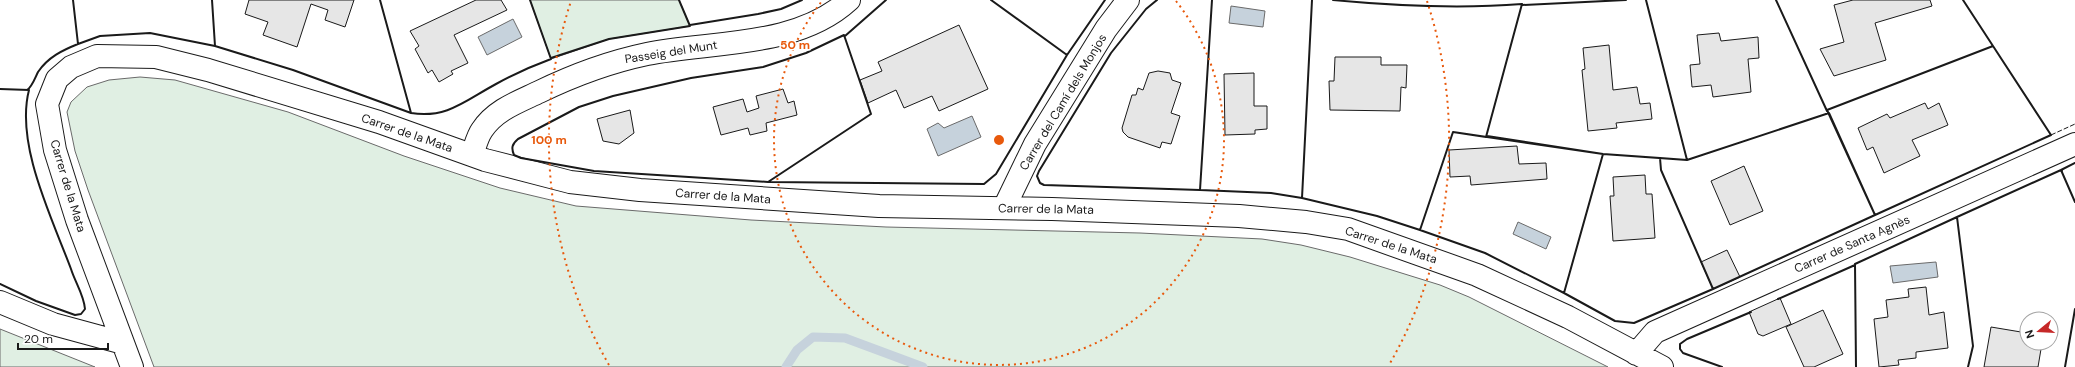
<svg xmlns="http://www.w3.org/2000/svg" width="2075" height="367" font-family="'DM Sans',sans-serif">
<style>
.green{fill:#e0efe3;stroke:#6a6a6a}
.water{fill:#c6d2dc;stroke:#6a6a6a}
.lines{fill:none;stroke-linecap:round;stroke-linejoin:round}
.stream{stroke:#c6d2dc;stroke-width:9}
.building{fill:#e6e6e6;stroke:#1a1a1a}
.street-casing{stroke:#1a1a1a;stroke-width:24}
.street{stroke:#fff;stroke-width:22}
.fence{stroke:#1a1a1a;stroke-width:1;stroke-dasharray:5 2;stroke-linecap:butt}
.wall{stroke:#1a1a1a;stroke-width:2}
.ring{fill:none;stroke:#e8590c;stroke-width:2;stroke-dasharray:2 4}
.labels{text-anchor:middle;stroke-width:3;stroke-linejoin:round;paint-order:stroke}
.street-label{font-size:12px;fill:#1a1a1a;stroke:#fff}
.centre{fill:#e8590c;stroke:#fff;stroke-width:2}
.ring-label{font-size:12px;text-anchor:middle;font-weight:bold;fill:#e8590c;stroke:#fff;stroke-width:3;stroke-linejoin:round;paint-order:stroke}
</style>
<rect width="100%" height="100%" fill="#fff"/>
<!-- green -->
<path class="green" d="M530 0H679L690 26 609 39 551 59Z
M140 77 175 80 288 112 404 156 500 188 576 206 751 220 886 227 1140 233 1262 239 1301 245 1350 257 1440 285 1469 297 1608 367H154L88 190 75 151 67 112 71 102 87 87 109 80Z
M0 329 95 367H0Z"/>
<!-- water -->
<path class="water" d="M1231 6 1265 11 1263 27 1229 23Z
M513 19 522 37 487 55 478 37Z
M972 116 981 137 938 156 927 129 938 123 944 128Z
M1518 222 1551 237 1546 249 1513 234Z
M1936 262 1938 277 1893 283 1890 266Z"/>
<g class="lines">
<!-- stream -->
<path class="stream" d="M786 367 797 350 813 337 845 338 923 367"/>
</g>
<!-- building -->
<path class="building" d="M249 0H354L345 27 325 20 328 10 311 4 297 47 263 35 268 22 245 14Z
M476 0H501L507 10 454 35 468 63 451 71 453 74 439 82 432 70 428 73 415 49 419 46 410 31Z
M1853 0H1930L1932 6 1875 23 1886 60 1834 76 1820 49 1844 42 1834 5Z
M959 25 988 89 939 111 932 96 904 108 896 90 868 103 860 80 882 71 878 62Z
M1719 33 1721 41 1758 37 1759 58 1748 59 1751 92 1713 97 1711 85 1692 87 1690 65 1700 64 1697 35Z
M1609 45 1613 90 1637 87 1640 104 1650 103 1652 119 1616 123 1617 128 1588 131 1582 70 1585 69 1583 48Z
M1335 57H1381V65H1407L1406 88 1401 87 1400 111 1330 110 1329 81H1334Z
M1158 71 1170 73 1172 80 1181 83 1171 113 1180 116 1171 144 1162 142 1160 148 1128 137 1123 132 1122 128 1132 95H1136L1138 88 1143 90 1149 73Z
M1254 73V106H1267V129L1255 130V134L1225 135 1224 74Z
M783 89 788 103 794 101 797 115 766 123 767 131 750 135 748 128 721 135 713 107 743 99 747 112 759 108 756 96Z
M1925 103 1928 109 1939 103 1948 125 1912 140 1920 156 1884 173 1873 147 1867 150 1858 128 1887 114 1890 118Z
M630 110 634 133 619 144 603 141 597 119Z
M1517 146 1519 164 1546 163 1547 179 1471 185 1470 176 1450 177 1449 150Z
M1744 166 1763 211 1730 225 1711 181Z
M1645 175 1646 194H1652L1655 238 1613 241 1610 196H1614L1613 177Z
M1727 250 1740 277 1713 289 1701 262Z
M1926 287 1929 315 1944 312 1948 348 1916 352V358L1898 360 1899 365 1879 367 1874 319 1888 317 1886 300 1909 297 1908 289Z
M1780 298 1791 324 1763 336 1758 334 1749 312Z
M1823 310 1843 354 1814 367H1804L1786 327Z
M1991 327 2021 332 2022 327 2027 328V343H2042L2038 367H1984Z"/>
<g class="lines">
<!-- street casing -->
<g class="street-casing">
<path id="street" d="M472 155C475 147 477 137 482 130 495 110 518 102 539 92 574 75 609 62 647 54 712 41 797 48 849 0
M1004 208 1035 144 1106 29 1128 0
M0 302 53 324 123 343
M1636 354 1655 332 2075 144
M132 367 77 220 55 150 47 104 57 79 71 67 97 56 156 57 208 70 379 122 485 160 570 182 640 190 879 206 1052 209 1239 216 1306 222 1348 229 1477 275 1568 317 1662 367"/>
</g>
<!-- street -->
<use href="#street" class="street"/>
<!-- fence -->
<path class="fence" d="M2051 135 2075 124"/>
<!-- wall -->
<path class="wall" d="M73 0 78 44 100 36 150 33 215 46
M212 0 215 46 293 70 411 113 380 0
M1157 0 1146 9 1111 53 1039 171 1037 176 1040 183 1044 185 1200 190 1212 0
M1312 0 1302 198 1377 216 1420 230 1453 132 1486 137 1522 4C1459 9 1396 6 1333 0
M1776 0 1827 111
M1963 0 1993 46H1992
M1522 5 1626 0
M690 25 758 14 781 9 802 0
M844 35 871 114 768 182 594 171 521 158 514 155C511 148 512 144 518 139L579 107 613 96 691 78 763 67 806 53Z
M845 36 886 0
M1993 46 2051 135 1875 215 1827 110Z
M1066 54 1067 55 1105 0
M551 58 609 39 690 26 679 0
M0 89 29 90C15 144 52 218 71 269 75 282 84 295 85 309L81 314 75 315 36 301 0 284
M27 90C32 87 35 78 38 72 48 57 63 50 78 44
M411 113C447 119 466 100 496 84 514 74 532 66 551 59L530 0
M1829 113 1875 215 1713 289 1661 170 1660 158 1687 160Z
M1453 132 1603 154 1564 293 1485 253 1420 230Z
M1487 136 1603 154 1687 160 1646 0
M1603 154 1660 158 1661 170 1713 289 1634 323 1615 321 1564 293Z
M2062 171 2061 170 2075 163
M769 182 984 184 996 174 1067 55 991 0
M1200 190 1271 193 1302 198
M1957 219V217L2061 170 2075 202
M1778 299 1855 265
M1722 367 1683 353 1680 349V344L1687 339 1751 312
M1856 367 1855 264 1957 217 1973 346 1968 367
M2065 367 2075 309"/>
</g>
<!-- distance rings -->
<g class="ring">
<path d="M1176 1A225 225 0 1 1 822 1"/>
<path d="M609 365A450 450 0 0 1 571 1M1427 1A450 450 0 0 1 1389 365"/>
</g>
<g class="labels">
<!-- street labels -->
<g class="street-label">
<text transform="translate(671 52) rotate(-9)" y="4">Passeig del Munt</text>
<text transform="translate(1063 102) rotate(-59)" y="4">Carrer del Camí dels Monjos</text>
<text transform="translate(407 133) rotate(19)" y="4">Carrer de la Mata</text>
<text transform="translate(68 186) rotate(73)" y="4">Carrer de la Mata</text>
<text transform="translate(723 196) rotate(4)" y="4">Carrer de la Mata</text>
<text transform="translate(1046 209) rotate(1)" y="4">Carrer de la Mata</text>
<text transform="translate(1852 244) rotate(-24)" y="4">Carrer de Santa Agnès</text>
<text transform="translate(1391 245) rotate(18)" y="4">Carrer de la Mata</text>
</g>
</g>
<circle cx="999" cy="140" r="6" class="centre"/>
<g class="ring-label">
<text x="795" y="49">50 m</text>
<text x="549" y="144">100 m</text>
</g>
<!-- north arrow -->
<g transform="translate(2039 331) rotate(252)"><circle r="19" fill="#ffffff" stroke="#a3a3a3"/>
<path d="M0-3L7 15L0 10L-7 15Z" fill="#c62828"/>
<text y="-6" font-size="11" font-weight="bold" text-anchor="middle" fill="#1a1a1a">N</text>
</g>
<!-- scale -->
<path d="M18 343v6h90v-6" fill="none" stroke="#1a1a1a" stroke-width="2"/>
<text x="24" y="343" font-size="12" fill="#1a1a1a" stroke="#ffffff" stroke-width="3" paint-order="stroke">20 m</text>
</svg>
